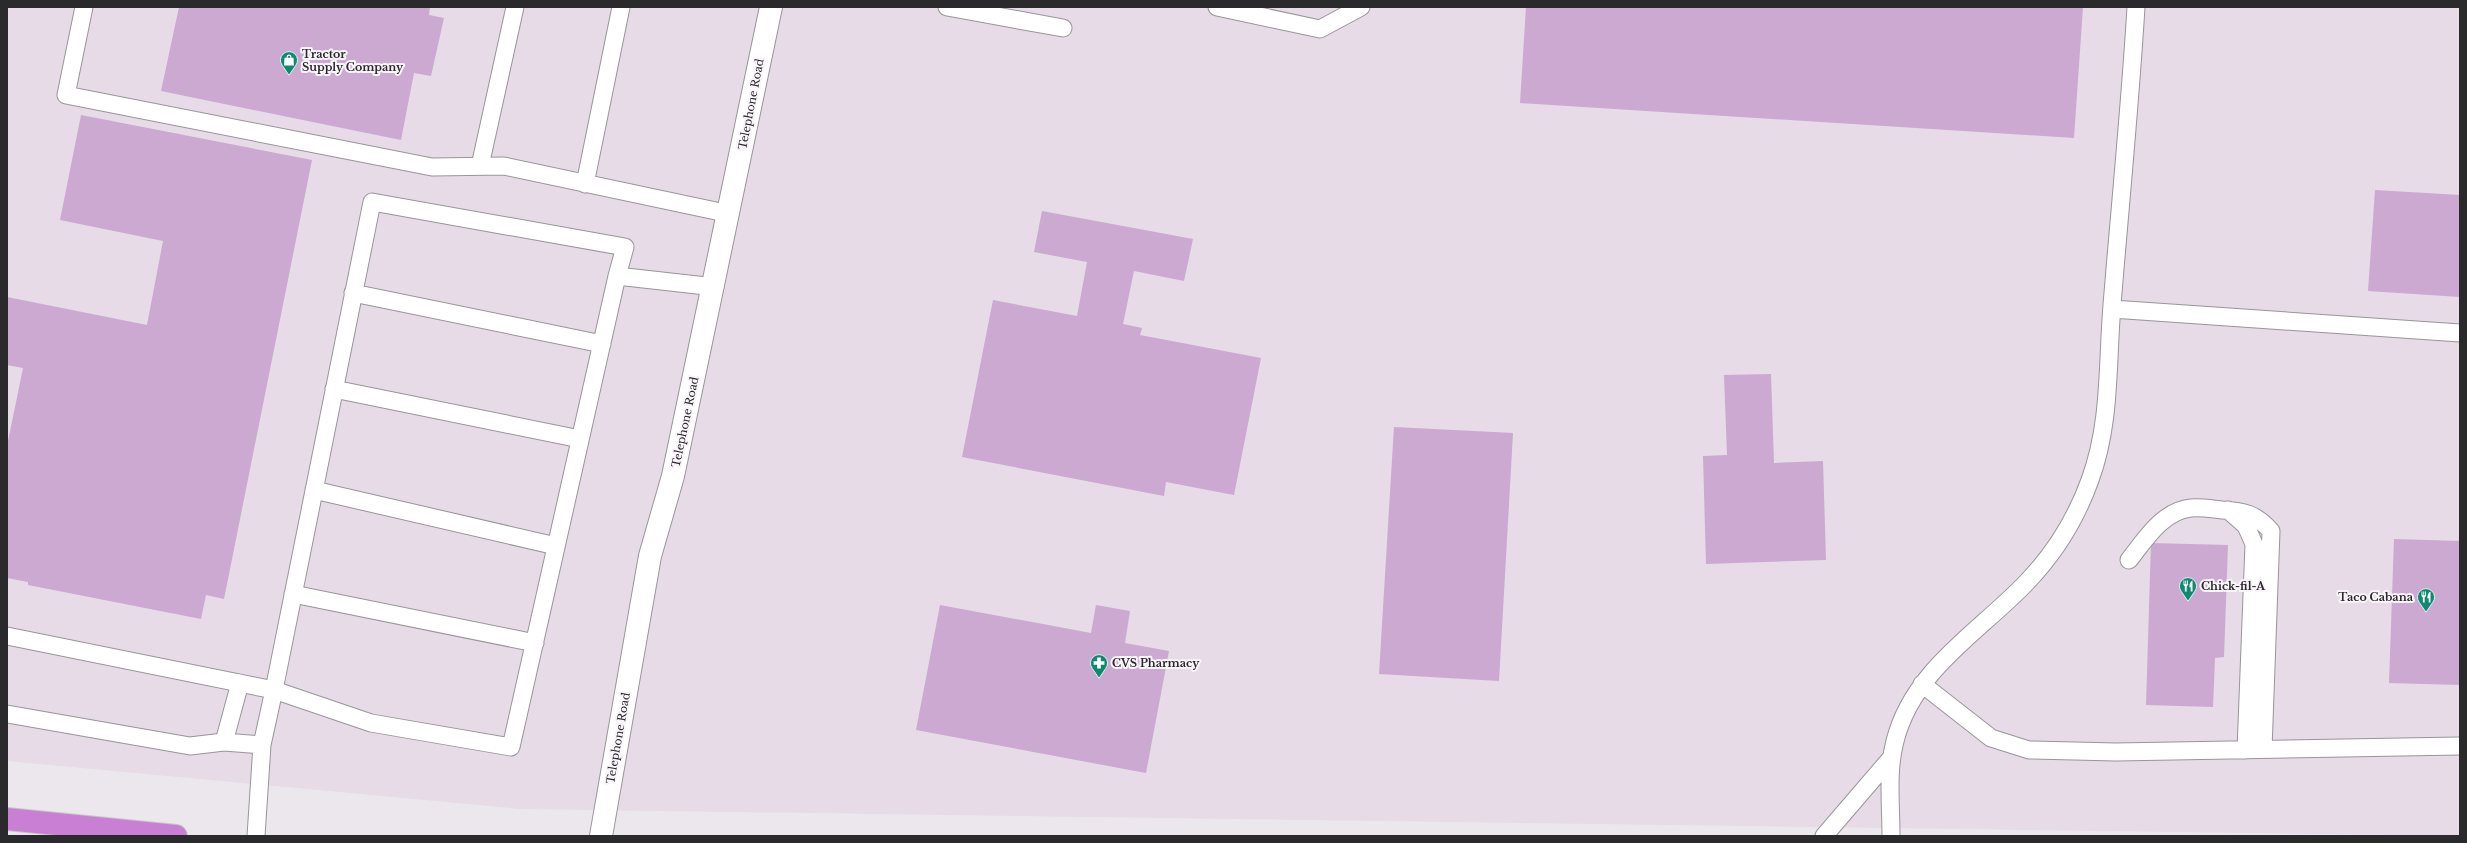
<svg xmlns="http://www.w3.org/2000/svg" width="2467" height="843" font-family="'Libre Baskerville',serif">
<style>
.built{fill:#e6dbe7}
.building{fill:#cba9d1}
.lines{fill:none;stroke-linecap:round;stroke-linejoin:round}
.service-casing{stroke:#99959a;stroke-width:19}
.minor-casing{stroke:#99959a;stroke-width:24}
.trunk-casing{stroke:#c8c7c8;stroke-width:24}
.service{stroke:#fff;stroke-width:17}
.minor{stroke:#fff;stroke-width:22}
.trunk{stroke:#c87fd4;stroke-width:22}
.labels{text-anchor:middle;stroke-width:4;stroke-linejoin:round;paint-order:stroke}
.poi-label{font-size:11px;font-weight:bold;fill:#2a292b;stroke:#f9f4fa;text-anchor:start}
.street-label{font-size:11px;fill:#2a292b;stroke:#f9f4fa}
</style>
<rect width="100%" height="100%" fill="#ece7ed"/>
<!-- built -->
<path class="built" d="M7 7H2460V836L520 809 7 761Z"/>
<!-- building -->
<path class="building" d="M179 7H430L429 15 444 18 431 76 414 73 401 140 161 91Z
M1526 7H2083L2074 138 1520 103Z
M81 115 312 160 224 599 206 595 201 619 28 585V582L7 578V446L23 368 7 365V297L147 325 163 241 60 220Z
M2375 190 2460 195V297L2368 291Z
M1042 211 1193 239 1184 281 1134 271 1123 324 1142 328 1140 335 1261 358 1234 495 1166 482 1164 496 962 457 993 300 1077 316 1087 262 1034 252Z
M1771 374 1774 463 1823 461 1826 560 1706 564 1703 456 1727 455 1724 375Z
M1394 427 1513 433 1499 681 1379 674Z
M2394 539 2460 541V685L2389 683Z
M2151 543 2228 545 2224 657 2215 658 2213 707 2146 705Z
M940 605 1091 633 1096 605 1130 611 1125 643 1169 651 1146 773 916 730Z"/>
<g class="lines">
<!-- service casing -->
<g class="service-casing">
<path id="service" d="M84 7 66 95 432 167 504 166 730 214
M947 7 1063 28
M1217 7 1320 29 1361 7
M480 166 515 7
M585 184 621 7
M617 276 511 747 371 723 274 690 372 202 625 247 617 276 715 287
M353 293 602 344
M2112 309 2460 333
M334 389 580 439
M314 490 556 546
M2228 510 2246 526 2254 544 2246 750
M2129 560C2145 540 2162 511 2191 508 2201 507 2212 509 2222 510 2244 511 2256 514 2271 531L2263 749
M293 594 535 643
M7 636 274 690 262 745 224 742
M1922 684 1991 738 2029 750 2116 752 2460 746
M7 714 190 746 224 742 240 683
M256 836 262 745
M1824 836 1891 758
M1891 836C1891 805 1887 771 1895 741 1913 670 1978 633 2026 583 2055 553 2076 519 2090 480 2111 423 2107 365 2112 305 2120 206 2130 107 2136 7"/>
</g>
<!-- minor casing -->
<g class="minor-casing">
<path id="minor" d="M601 836 650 556 673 476 771 7"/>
</g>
<!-- trunk casing -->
<g class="trunk-casing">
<path id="trunk" d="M7 819 176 836"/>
</g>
<!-- service -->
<use href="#service" class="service"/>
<!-- minor -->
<use href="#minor" class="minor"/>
<!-- trunk -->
<use href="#trunk" class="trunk"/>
</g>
<!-- icons -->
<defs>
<g id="shop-pin" transform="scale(0.9)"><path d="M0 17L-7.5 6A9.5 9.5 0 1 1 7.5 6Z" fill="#0d8b6f" stroke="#f9f4fa"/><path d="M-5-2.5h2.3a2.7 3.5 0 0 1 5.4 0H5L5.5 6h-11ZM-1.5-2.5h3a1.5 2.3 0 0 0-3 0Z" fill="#fff"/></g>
<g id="restaurant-pin" transform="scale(0.9)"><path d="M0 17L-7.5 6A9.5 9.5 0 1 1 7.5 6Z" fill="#0d8b6f" stroke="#f9f4fa"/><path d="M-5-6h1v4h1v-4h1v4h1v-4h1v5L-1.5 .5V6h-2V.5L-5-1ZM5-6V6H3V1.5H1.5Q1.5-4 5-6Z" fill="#fff"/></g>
<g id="pharmacy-pin" transform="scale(0.9)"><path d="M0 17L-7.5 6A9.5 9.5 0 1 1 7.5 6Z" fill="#0d8b6f" stroke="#f9f4fa"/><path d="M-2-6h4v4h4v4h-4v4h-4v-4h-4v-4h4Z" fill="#fff"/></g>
</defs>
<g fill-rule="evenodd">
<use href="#shop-pin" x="289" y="60"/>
<use href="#restaurant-pin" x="2188" y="586"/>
<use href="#restaurant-pin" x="2426" y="597"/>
<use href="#pharmacy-pin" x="1099" y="663"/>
</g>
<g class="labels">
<!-- poi labels -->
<g class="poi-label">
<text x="302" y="58">Tractor<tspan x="302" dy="13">Supply Company</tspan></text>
<text x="2201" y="590">Chick-fil-A</text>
<text x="2413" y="601" text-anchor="end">Taco Cabana</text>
<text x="1112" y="667">CVS Pharmacy</text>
</g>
<!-- street labels -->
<g class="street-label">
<text transform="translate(751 104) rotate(-79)" y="4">Telephone Road</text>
<text transform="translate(685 422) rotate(-78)" y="4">Telephone Road</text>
<text transform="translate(618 738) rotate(-80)" y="4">Telephone Road</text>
</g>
</g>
<!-- border -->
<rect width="2467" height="843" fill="none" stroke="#2a292b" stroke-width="16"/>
</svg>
